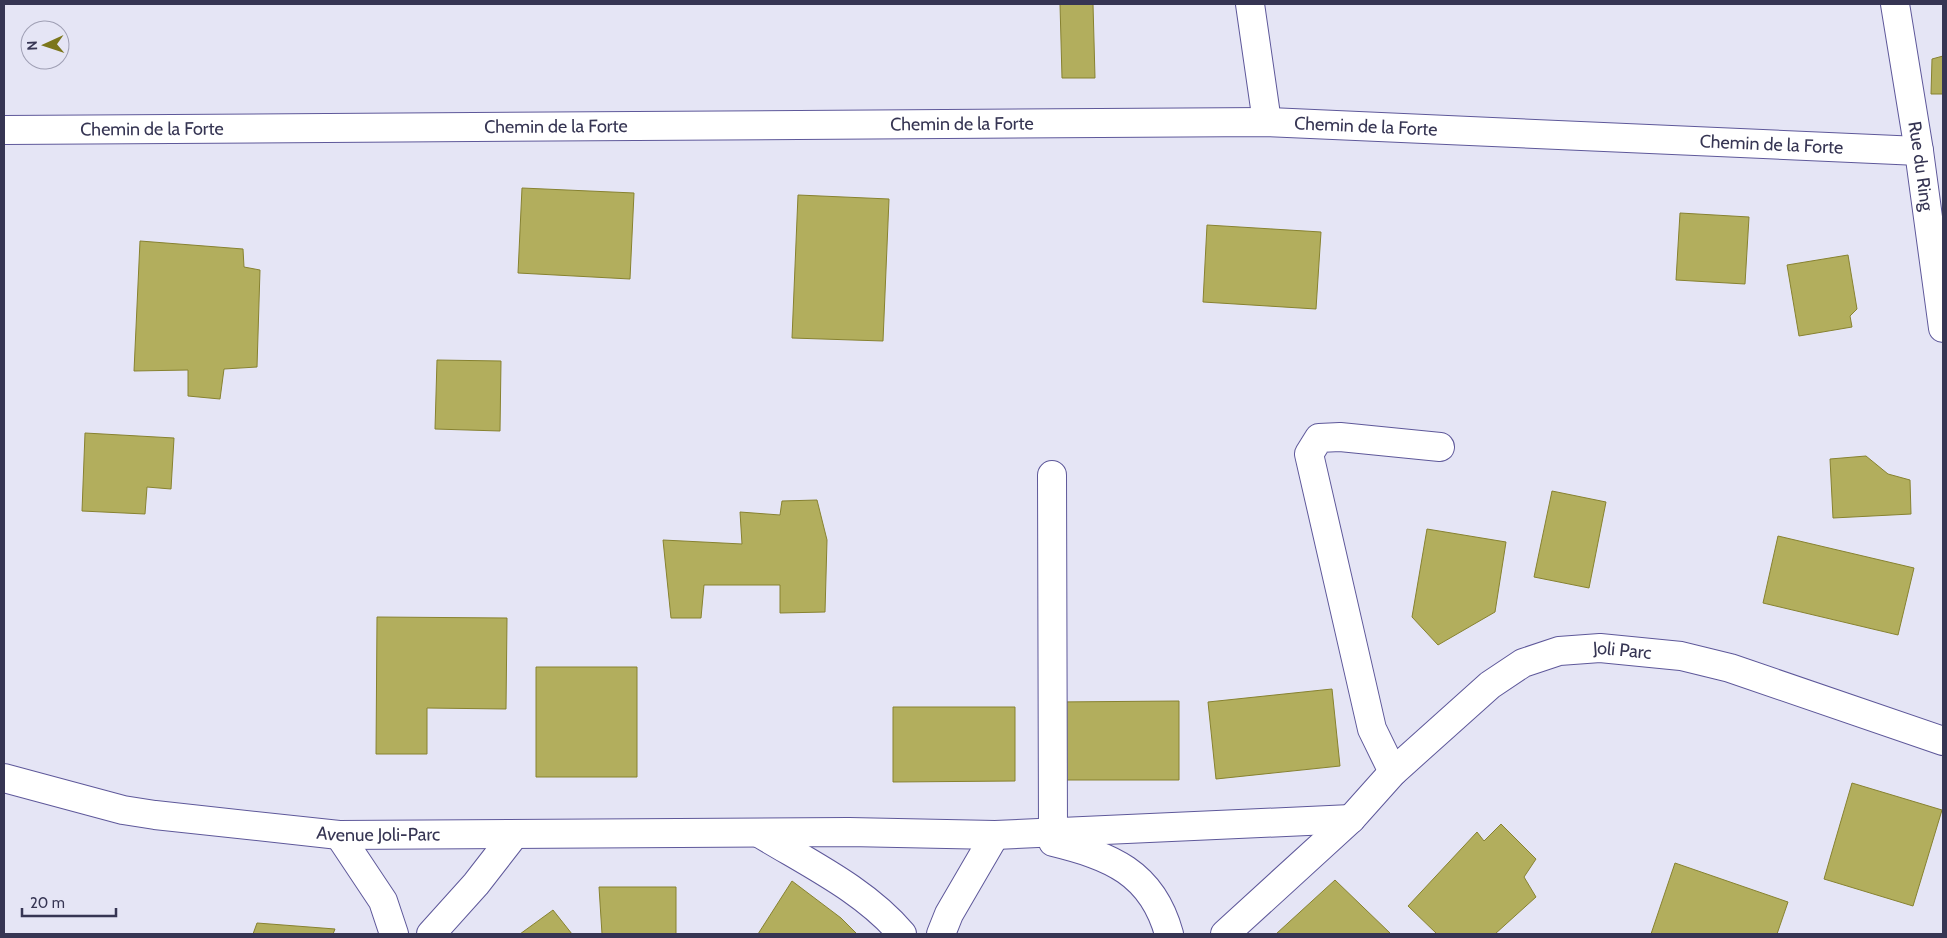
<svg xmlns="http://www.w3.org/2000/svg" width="1947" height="938" font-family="Cabin,sans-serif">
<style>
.building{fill:#b2ae5d;stroke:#878230}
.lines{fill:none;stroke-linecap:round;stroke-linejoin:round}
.minor-casing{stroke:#5e589a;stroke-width:30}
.minor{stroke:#fff;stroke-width:28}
.labels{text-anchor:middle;stroke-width:4;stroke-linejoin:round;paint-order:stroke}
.street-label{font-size:18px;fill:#363553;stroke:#e5e5f5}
</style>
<rect width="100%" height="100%" fill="#e5e5f5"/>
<!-- building -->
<path class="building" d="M1060 4H1093L1095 78H1062Z
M1943 56V94H1931L1932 59Z
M522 188 634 193 630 279 518 273Z
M798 195 889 199 883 341 792 338Z
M1680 213 1749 217 1745 284 1676 280Z
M1207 225 1321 232 1316 309 1203 302Z
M140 241 243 249 244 267 260 270 257 367 224 369 220 399 188 396V370L134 371Z
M1848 255 1857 309 1850 316 1852 327 1799 336 1787 265Z
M437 360 501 361 500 431 435 429Z
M85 433 174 438 171 489 147 487 145 514 82 511Z
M1866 456 1888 474 1910 480 1911 514 1833 518 1830 459Z
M1552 491 1606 502 1589 588 1534 577Z
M817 500 827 540 825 612 780 613V585H704L701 618H671L663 540 742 544 740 512 780 515 782 501Z
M1427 529 1506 542 1495 612 1438 645 1412 617Z
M1778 536 1914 568 1898 635 1763 603Z
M377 617 507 618 506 709 427 708V754H376Z
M536 667H637V777H536Z
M1332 689 1340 766 1216 779 1208 702Z
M1179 701V780H1056L1055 702Z
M893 707H1015V781L893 782Z
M1852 783 1942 810 1913 906 1824 879Z
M1501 824 1536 859 1524 877 1536 897 1495 934H1437L1408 906 1477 832 1484 841Z
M1675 863 1788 902 1777 934H1651Z
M1335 880 1391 934H1276Z
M792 881 841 918 857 934H758Z
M599 887H676V934H602Z
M553 910 572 934H520Z
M257 923 335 929 333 934H253Z"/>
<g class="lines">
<!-- minor casing -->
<g class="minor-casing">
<g id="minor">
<path d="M1250 4 1267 122"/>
<path id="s1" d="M1895 4 1919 151 1943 328"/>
<path id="s2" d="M4 130 1267 122 1919 151"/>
<path d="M1052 475 1053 833"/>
<path d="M1393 772 1372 729 1309 454 1319 438 1340 437 1440 447"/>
<path id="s3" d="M4 778 123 810 155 815 339 835 849 832 995 835 1351 819"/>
<path d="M759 833C808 863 865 890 902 934"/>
<path d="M339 835 383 901 394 934"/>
<path d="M1053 842C1110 856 1152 872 1169 934"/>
<path d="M431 934 476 884 514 835"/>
<path d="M941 934 949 914 995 835"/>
<path id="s4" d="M1225 934 1351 819 1393 772 1490 685 1523 663 1559 651 1600 648 1681 656 1730 668 1943 741"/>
</g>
</g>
<!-- minor -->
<use href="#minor" class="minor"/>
</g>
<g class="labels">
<!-- street labels -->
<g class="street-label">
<text dy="6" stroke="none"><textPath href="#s2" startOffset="958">Chemin de la Forte</textPath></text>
<text dy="6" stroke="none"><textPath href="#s2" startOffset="552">Chemin de la Forte</textPath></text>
<text dy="6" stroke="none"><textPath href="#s2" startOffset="1362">Chemin de la Forte</textPath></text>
<text dy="6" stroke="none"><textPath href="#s2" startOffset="148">Chemin de la Forte</textPath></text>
<text dy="6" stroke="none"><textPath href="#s2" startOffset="1768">Chemin de la Forte</textPath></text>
<text dy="6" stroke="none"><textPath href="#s1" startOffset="164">Rue du Ring</textPath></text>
<text dy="6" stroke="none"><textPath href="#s4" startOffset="505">Joli Parc</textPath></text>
<text dy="6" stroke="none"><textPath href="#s3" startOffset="380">Avenue Joli-Parc</textPath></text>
</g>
</g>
<!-- border -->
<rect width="1947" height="938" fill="none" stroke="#363553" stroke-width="10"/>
<!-- north arrow -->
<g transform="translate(45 45) rotate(267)"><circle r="24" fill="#e5e5f5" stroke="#9f9fb4"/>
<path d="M0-4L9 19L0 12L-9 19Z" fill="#7b761a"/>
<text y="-8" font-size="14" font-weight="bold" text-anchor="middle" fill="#363553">N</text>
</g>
<!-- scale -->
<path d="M22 908v8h94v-8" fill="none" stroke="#363553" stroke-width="2.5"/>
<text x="30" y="908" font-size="15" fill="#363553" stroke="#e5e5f5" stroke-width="4" paint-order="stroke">20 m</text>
</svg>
